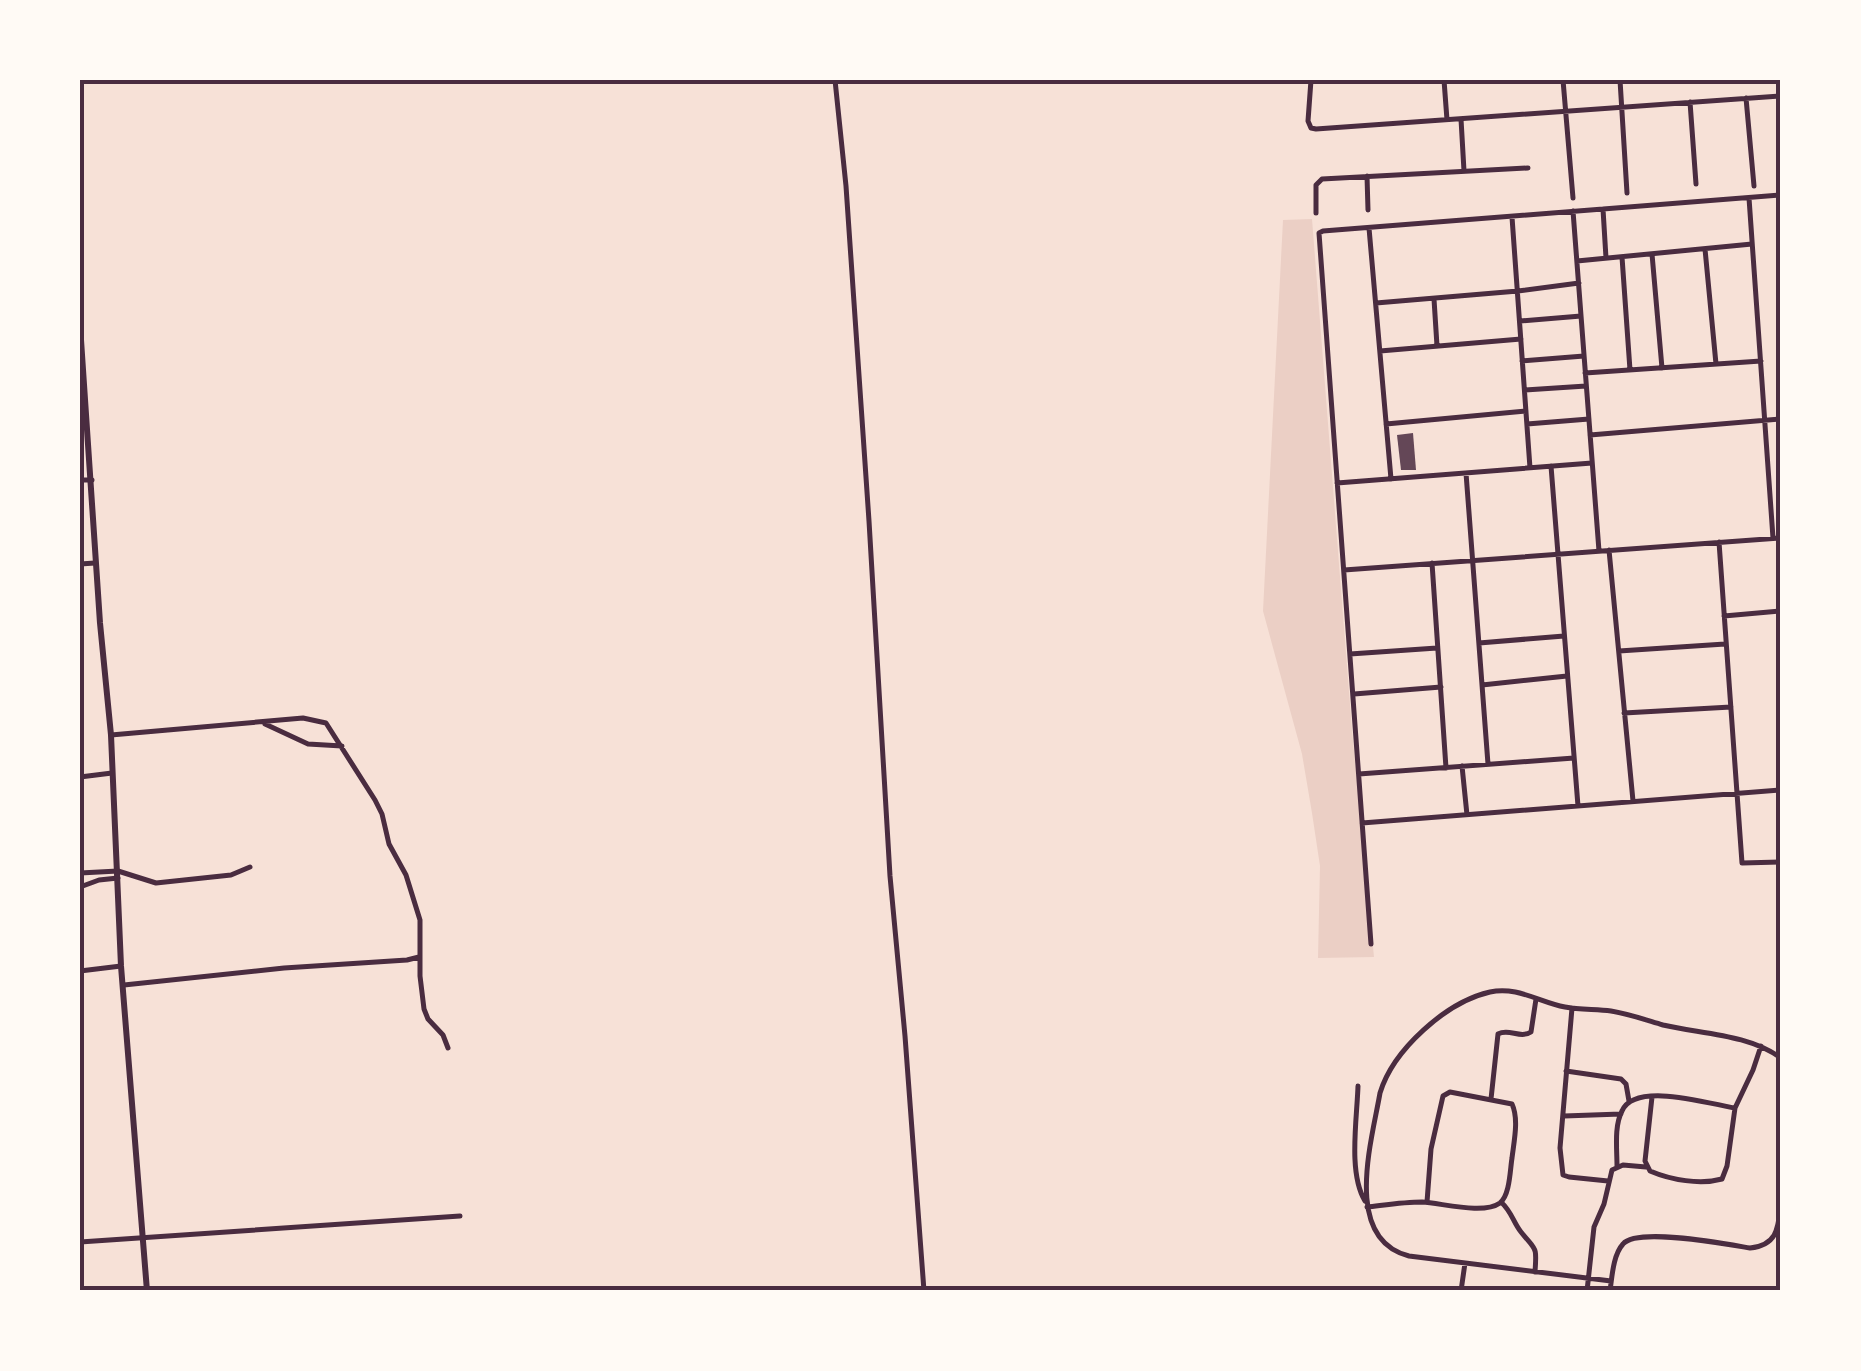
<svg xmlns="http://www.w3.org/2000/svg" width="1861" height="1371" font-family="'Roboto Serif',serif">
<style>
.green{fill:#ebcfc5}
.building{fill:#644757}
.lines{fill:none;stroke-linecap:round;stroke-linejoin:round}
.minor{stroke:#4a2c40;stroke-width:5}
.tertiary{stroke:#4a2c40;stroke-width:6}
.neatline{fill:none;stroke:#4a2c40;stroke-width:4}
</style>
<rect width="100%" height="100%" fill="#f7e1d7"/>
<!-- green -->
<path class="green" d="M1312 219 1352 730 1374 957 1318 958 1320 866 1312 813 1302 754 1263 611 1283 220Z"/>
<!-- building -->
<path class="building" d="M1413 433 1416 470H1401L1397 435Z"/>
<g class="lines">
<!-- minor -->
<path class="minor" d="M835 80 846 186 869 521 890 876 905 1036 924 1291
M1311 80 1308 121 1311 128 1316 129 1781 96
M1444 80 1447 120
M1563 80 1573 198
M1620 80 1627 193
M1746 98 1754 186
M1690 102 1696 184
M1461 119 1464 171
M1367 176 1368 210
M1749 198 1773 538
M1603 209 1606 258
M1573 211 1599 551
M1316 213V185L1322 179 1528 168
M1512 217 1530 468
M1369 228 1391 479
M1705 249 1716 364
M1652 254 1662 368
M1622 257 1630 370
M1577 261 1752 244
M1434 299 1437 346
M1376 303 1518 291 1579 283
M1520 321 1581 316
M1380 351 1521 339
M1522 361 1584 356
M1585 373 1761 361
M1525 390 1586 386
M1386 424 1526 411
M1527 424 1589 419
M1590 435 1781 419
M1551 466 1578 806
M1466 473 1488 764
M80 480H92
M1337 483 1592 463
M1719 542 1742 863 1781 862
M1609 550 1633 801
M1432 563 1446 768
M80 564 95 563
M1344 570 1781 538
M1724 616 1781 611
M1479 643 1564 636
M1619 651 1725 644
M1350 654 1437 648
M1482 685 1567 676
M1354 694 1441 687
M1624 713 1731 707
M265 724 308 744 342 746
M111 735 303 718 326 723 375 800 382 814 389 844 406 875 420 920V976L424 1009 428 1019 443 1035 448 1048
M1462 766 1467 815
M1359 774 1574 758
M80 777 112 773
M1362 823 1781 790
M80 873 118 871 156 883 231 875 250 867
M80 887 99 880 118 878
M1371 944 1319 233 1323 231 1781 195
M80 971 121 966
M124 985 284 968 407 960 419 957
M1572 1008 1560 1148 1563 1175 1569 1177 1608 1181
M1566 1071 1621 1079 1626 1084 1629 1101
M1358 1086C1357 1119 1348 1173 1365 1201
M1652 1097 1645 1161 1650 1171C1671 1180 1700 1185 1722 1179L1727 1166 1735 1108 1753 1070 1761 1046
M1491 1099 1498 1034C1509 1028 1520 1039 1531 1032L1536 999
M1564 1116 1621 1114
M1617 1166C1617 1149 1614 1126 1622 1111 1635 1081 1710 1104 1735 1108
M1501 1202C1512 1212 1513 1222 1521 1232 1536 1251 1537 1245 1535 1272
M1367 1207C1385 1205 1404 1202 1422 1202 1442 1203 1483 1215 1500 1203 1510 1195 1510 1170 1512 1158 1514 1141 1519 1119 1512 1104L1450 1092 1443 1096 1431 1149 1427 1202
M80 1242 460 1216
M1611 1281 1409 1256C1342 1239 1372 1140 1380 1093 1393 1050 1446 1002 1490 992 1517 986 1539 1002 1565 1007 1580 1010 1596 1009 1611 1011 1629 1014 1646 1020 1663 1025 1702 1034 1748 1034 1781 1058
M1461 1291 1465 1263
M1587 1291 1594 1227 1604 1204 1612 1170 1623 1165 1646 1167
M1610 1291C1612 1277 1613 1255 1623 1244 1637 1227 1726 1244 1750 1248 1777 1245 1778 1229 1781 1205"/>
<!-- tertiary -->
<path class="tertiary" d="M80 325 100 623 111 735 121 966 147 1291"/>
</g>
<!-- border -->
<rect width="1861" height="1371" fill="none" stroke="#fffaf5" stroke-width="165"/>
<rect x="82" y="82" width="1696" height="1206" class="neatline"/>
</svg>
